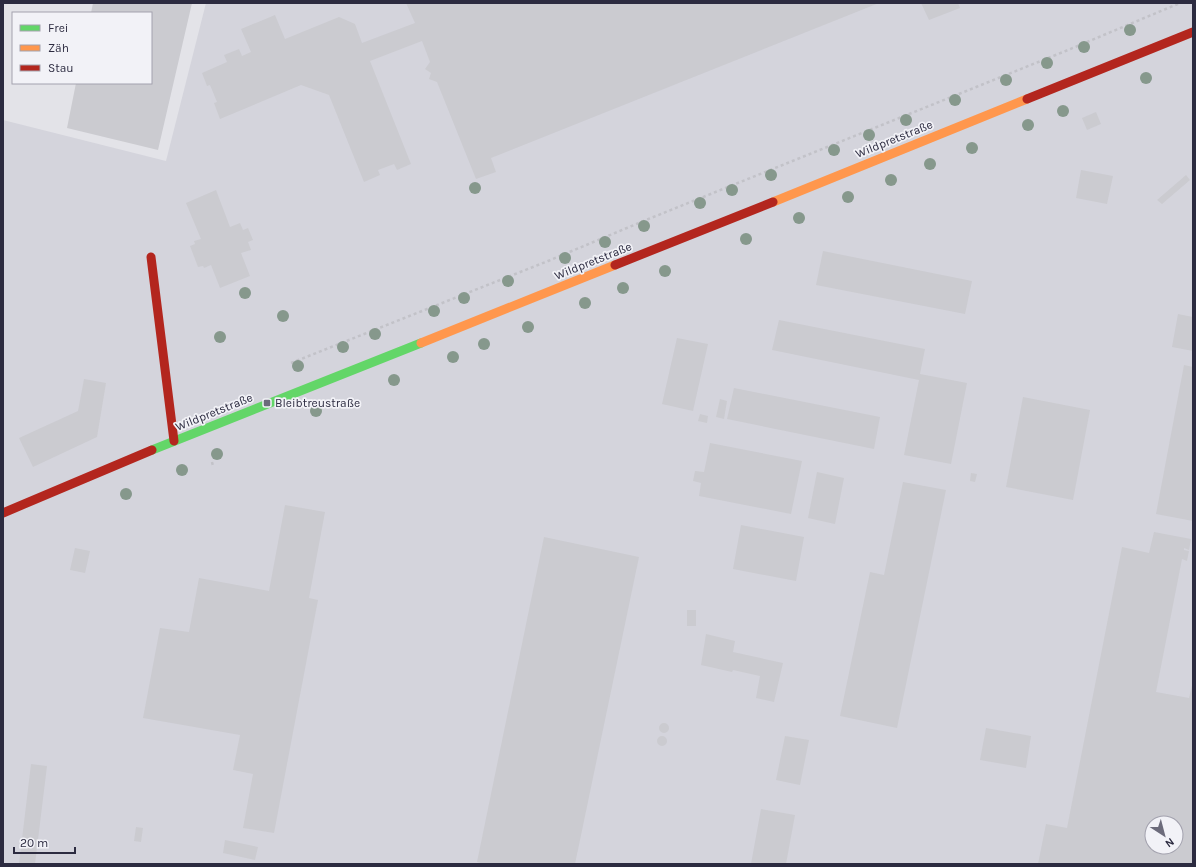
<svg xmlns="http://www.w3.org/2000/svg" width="1196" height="867" font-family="Karla,sans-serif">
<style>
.built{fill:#d4d4dc;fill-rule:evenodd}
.building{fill:#cbcbd0;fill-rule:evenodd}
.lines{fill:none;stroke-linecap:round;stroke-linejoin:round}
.path{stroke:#c2c2c8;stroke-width:2.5;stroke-dasharray:3 3;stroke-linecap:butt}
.fast{stroke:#63d668;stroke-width:9}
.slow{stroke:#ff974d;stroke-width:9}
.jam{stroke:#b3261e;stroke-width:9}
.tree{fill:#86988c}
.poi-dot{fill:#6c6b7b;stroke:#f2f2f7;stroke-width:1.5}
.labels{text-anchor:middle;stroke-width:3.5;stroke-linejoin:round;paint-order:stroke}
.street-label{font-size:12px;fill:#2c2b40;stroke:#f2f2f7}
.poi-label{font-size:12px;fill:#2c2b40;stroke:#f2f2f7;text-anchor:start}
</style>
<rect width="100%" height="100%" fill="#e3e3e8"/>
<!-- built -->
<path class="built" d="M206 3H1193V864H3V120L166 161ZM1152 823H1176V847H1152Z"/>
<!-- building -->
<path class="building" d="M93 3H192L158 150 67 128 76 83H151V13H91Z
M406 3H879L491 158 496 172 476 179 437 82 429 79 431 73 425 69 430 62 422 41 370 61 411 164 397 170 394 164 378 170 380 175 364 182 329 95 301 85 220 119 214 103 217 102 210 85 207 86 202 73 227 62 224 55 239 49 242 56 251 52 241 29 275 15 285 39 339 17 355 24 362 43 415 23Z
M921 3H958L960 8 929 20Z
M1096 112 1101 124 1087 130 1082 118Z
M1081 170 1113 176 1107 204 1076 198Z
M1186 175 1190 180 1162 204 1157 200Z
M216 190 230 227 240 223 243 230 248 228 253 240 248 242 251 250 241 253 250 276 220 288 211 265 204 268 203 266 198 267 190 246 195 244 194 241 201 239 186 203Z
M823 251 972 281 965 314 816 285Z
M1178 314 1193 317V351L1172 347Z
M779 320 925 349 920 374 967 383 951 464 904 455 919 380 772 350Z
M677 338 708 344 693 411 662 404Z
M1184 365 1193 367V521L1156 514Z
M84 379 106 383 97 437 33 467 19 438 78 411Z
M734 388 880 417 874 449 727 419Z
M1023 397 1090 410 1073 500 1006 487Z
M720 399 727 401 724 419 716 417Z
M700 414 708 416 707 423 698 421Z
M710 443 802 461 791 514 699 496 701 483 693 481 695 471 704 472Z
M817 472 844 478 835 524 808 518Z
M971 473 977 474 975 482 970 481Z
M903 482 946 490 897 728 840 716 870 572 884 575Z
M285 505 325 512 309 598 318 600 274 833 243 828 253 774 233 770 240 735 143 718 160 628 189 632 199 578 269 591Z
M741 525 804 537 796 581 733 569Z
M1154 532 1191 539 1189 550 1184 548V550L1189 551 1187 561 1182 559 1156 692 1189 698 1193 681V864H1038L1046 824 1067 828 1122 547 1149 553ZM1152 823H1176V847H1152Z
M544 537 639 557 575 864H484L477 862Z
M75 548 90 551 85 573 70 570Z
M687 610H696V626H687Z
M706 634 735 641 733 652 783 663 774 702 756 698 760 676 733 670 732 672 701 665Z
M659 728a5 5 0 1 1 10 0a5 5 0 1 1-10 0Z
M986 728 1031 736 1026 768 980 760Z
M785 736 809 740 800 785 776 780Z
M657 741a5 5 0 1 1 10 0a5 5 0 1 1-10 0Z
M31 764 47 766 35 864H19Z
M761 809 795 815 786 864H751Z
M136 827 143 828 141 842 134 841Z
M225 840 258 847 255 860 223 853Z"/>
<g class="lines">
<!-- path -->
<path class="path" d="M291 363 548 261 646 220 1068 50 1180 3
M212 462 213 466"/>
<!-- fast -->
<path class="fast" d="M152 450 421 343"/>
<!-- slow -->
<path class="slow" d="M773 202 1027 99
M421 343 615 265"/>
<!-- jam -->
<path class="jam" d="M1027 99 1193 32
M151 257 174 441
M615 265 773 202
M3 513 152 450"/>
</g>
<!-- trees -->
<g class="tree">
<circle cx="1130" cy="30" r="6"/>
<circle cx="1084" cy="47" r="6"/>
<circle cx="1047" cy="63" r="6"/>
<circle cx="1146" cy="78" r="6"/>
<circle cx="1006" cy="80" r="6"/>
<circle cx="955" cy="100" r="6"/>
<circle cx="1063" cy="111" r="6"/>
<circle cx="906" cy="120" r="6"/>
<circle cx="1028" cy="125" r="6"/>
<circle cx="869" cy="135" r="6"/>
<circle cx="972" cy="148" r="6"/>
<circle cx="834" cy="150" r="6"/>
<circle cx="930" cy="164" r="6"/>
<circle cx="771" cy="175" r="6"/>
<circle cx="891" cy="180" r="6"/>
<circle cx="475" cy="188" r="6"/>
<circle cx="732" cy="190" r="6"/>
<circle cx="848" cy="197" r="6"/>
<circle cx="700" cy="203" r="6"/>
<circle cx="799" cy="218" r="6"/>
<circle cx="644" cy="226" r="6"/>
<circle cx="746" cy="239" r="6"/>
<circle cx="605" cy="242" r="6"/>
<circle cx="565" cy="258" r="6"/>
<circle cx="665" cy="271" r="6"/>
<circle cx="508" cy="281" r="6"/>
<circle cx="623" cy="288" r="6"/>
<circle cx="245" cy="293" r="6"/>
<circle cx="464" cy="298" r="6"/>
<circle cx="585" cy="303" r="6"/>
<circle cx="434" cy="311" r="6"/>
<circle cx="283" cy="316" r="6"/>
<circle cx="528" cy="327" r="6"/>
<circle cx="375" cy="334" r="6"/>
<circle cx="220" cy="337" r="6"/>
<circle cx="484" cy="344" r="6"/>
<circle cx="343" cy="347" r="6"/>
<circle cx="453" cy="357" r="6"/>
<circle cx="298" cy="366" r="6"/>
<circle cx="394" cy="380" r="6"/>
<circle cx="316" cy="411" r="6"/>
<circle cx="217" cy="454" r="6"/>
<circle cx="182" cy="470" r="6"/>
<circle cx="126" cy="494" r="6"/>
</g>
<!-- markers -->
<rect class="poi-dot" x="263" y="399" width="8" height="8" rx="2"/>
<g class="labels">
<!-- street labels -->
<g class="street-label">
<text transform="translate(894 139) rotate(-22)" y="4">Wildpretstraße</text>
<text transform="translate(593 261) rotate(-22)" y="4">Wildpretstraße</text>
<text transform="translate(214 412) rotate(-22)" y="4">Wildpretstraße</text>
</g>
<!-- poi labels -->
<g class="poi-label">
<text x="275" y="407">Bleibtreustraße</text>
</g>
</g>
<!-- border -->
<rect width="1196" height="867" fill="none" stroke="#2c2b40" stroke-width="8"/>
<!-- legend -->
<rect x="12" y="12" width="140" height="72" fill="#f2f2f7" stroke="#a3a2ae"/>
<rect x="20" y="25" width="20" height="6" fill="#63d668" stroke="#a3a2ae"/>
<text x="48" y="32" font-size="12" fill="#2c2b40">Frei</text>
<rect x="20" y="45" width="20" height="6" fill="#ff974d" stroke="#a3a2ae"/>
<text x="48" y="52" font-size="12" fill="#2c2b40">Zäh</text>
<rect x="20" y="65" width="20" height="6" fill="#b3261e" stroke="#a3a2ae"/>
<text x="48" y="72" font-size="12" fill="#2c2b40">Stau</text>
<!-- north arrow -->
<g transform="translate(1164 835) rotate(144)"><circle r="19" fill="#f2f2f7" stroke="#a3a2ae"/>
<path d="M0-3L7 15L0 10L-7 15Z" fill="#6c6b7b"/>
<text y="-6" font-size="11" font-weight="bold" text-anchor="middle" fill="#2c2b40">N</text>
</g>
<!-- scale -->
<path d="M14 847v6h61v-6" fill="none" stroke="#2c2b40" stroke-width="2"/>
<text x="20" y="847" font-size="12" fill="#2c2b40" stroke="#f2f2f7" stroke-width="3" paint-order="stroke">20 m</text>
</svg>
